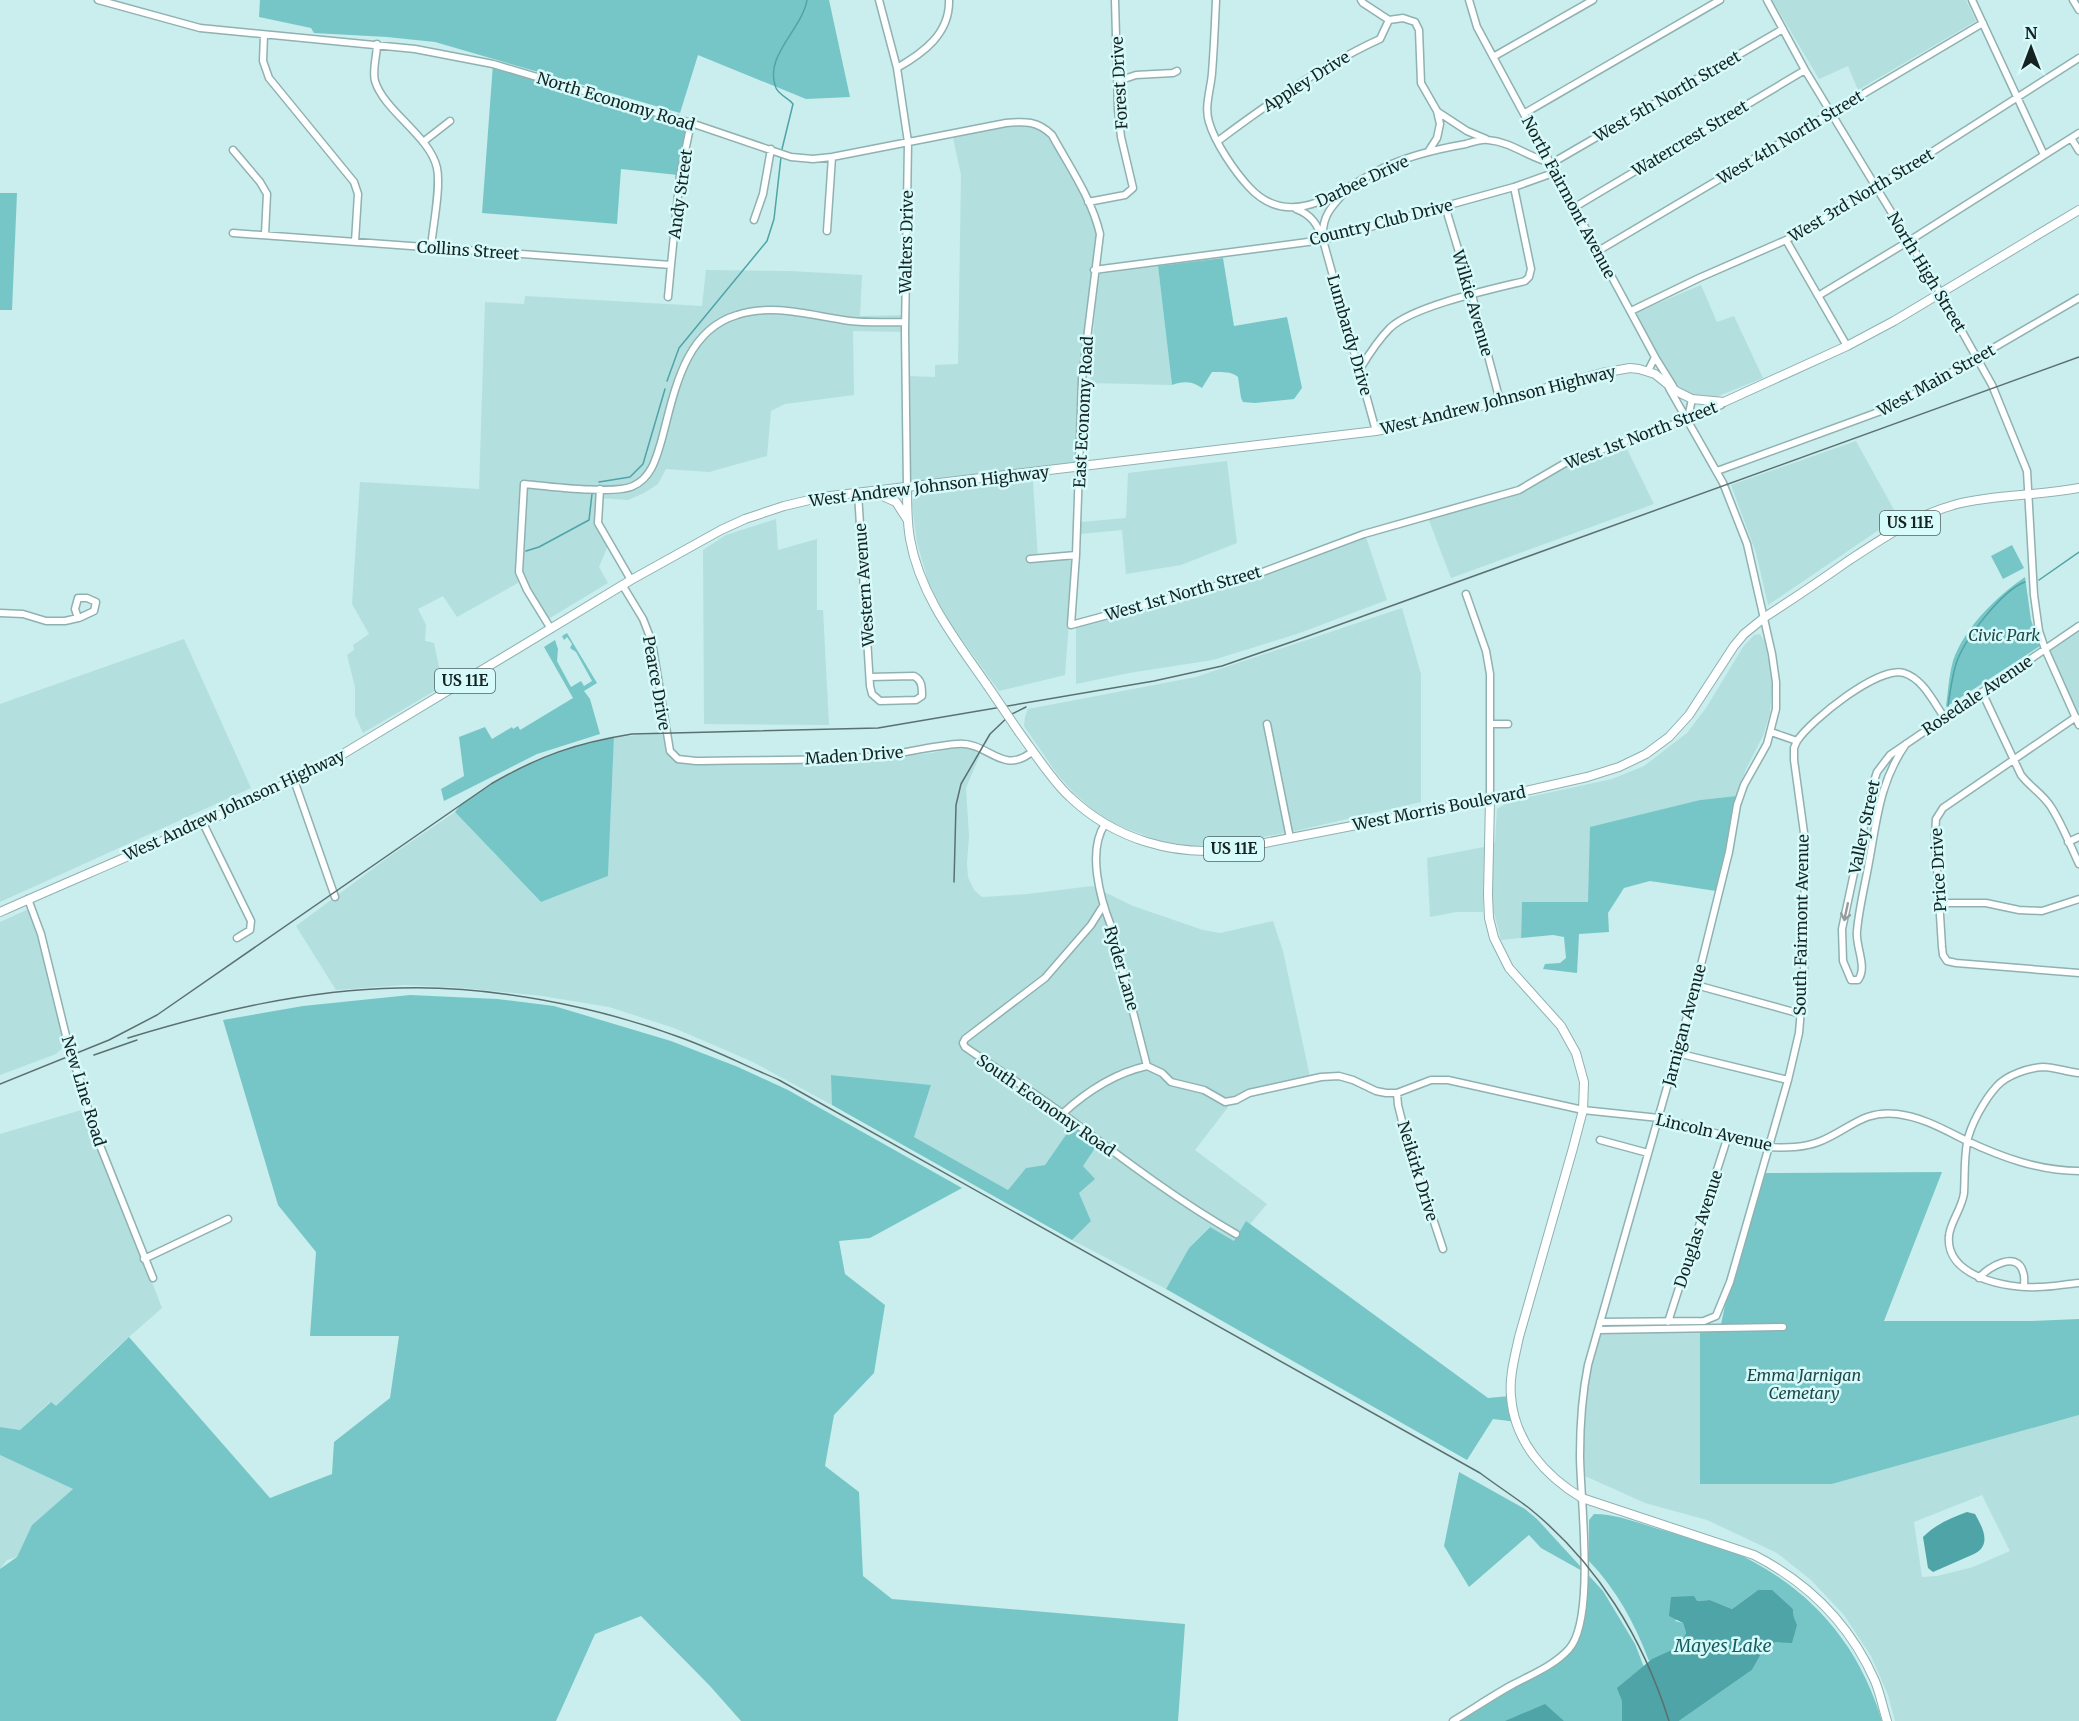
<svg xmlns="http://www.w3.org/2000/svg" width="2079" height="1721" font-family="Merriweather,serif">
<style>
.built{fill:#b4dfdf;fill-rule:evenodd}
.green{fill:#77c6c7}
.water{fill:#4ea4a6}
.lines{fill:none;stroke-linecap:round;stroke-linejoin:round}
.stream{stroke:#4ea4a6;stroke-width:1.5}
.minor-casing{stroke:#90b1b1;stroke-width:9}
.major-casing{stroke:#90b1b1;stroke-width:10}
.minor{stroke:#fff;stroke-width:6}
.major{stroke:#fff;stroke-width:8}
.rail{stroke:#5b7171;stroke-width:1.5}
.major-bridge-casing{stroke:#90b1b1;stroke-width:10;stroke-linecap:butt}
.major-bridge{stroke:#fff;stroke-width:8}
.oneway{stroke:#969c9c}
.labels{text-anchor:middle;stroke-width:5;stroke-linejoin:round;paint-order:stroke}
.shield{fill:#d7fafa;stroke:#506464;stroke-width:1.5}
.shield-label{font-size:15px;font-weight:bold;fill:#162323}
.street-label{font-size:16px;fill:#162323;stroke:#d7fafa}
.park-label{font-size:16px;font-style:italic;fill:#204849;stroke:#d7fafa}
.water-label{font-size:18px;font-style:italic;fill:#165e5f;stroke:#d7fafa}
</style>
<rect width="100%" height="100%" fill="#caeded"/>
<!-- built -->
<path class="built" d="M1772 0H1966L1976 21 1858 90 1848 66 1819 79Z
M1023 122 1045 128 1081 188 1100 234 1082 379 1079 466 907 488 906 376 935 377V365L958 364 961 175 952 133Z
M1158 266 1172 385 1090 383 1097 278 1099 274Z
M706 270 790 271 862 275 860 316 905 315V332L853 331 854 395 785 404 771 411 767 456 709 472 666 469 658 484 644 493 628 500 599 498 597 515 609 543 599 567 608 583 550 618 547 616 523 574 526 491H523L518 583 457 617 443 596 418 609 426 625 425 641 434 643 443 686 363 733 355 715V687L347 655 354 650 353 645 369 634 352 604 360 482 479 489 485 302 524 304 525 296 702 306Z
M1701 285 1717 322 1734 316 1763 378 1716 397 1698 396 1688 393 1674 383 1635 313Z
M1623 441 1654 504 1451 578 1427 515 1519 490 1567 462Z
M1856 441 1898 517 1768 605 1756 553 1731 485Z
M1227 461 1237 543 1181 565 1126 574 1122 530 1080 534 1081 522 1126 518 1128 473Z
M1033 481 1038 560 1074 555 1065 675 999 691 949 622 929 584 917 543 912 505 913 498 918 495Z
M776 519 778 550 817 539V610H823L829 725 704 724 703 550 726 535Z
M1366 537 1387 600 1297 634 1213 660 1129 673 1076 684V625L1198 596 1266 574Z
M1402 608 1421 674V802L1295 831 1220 845H1184L1156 840 1113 823 1094 811 1074 793 1057 774 1024 726 1025 717 1028 709 1196 677Z
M2079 626V725L2045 649Z
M1760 634 1765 642 1770 667 1772 688 1770 713 1763 736 1746 769 1736 796 1700 800 1649 814 1589 903 1522 902 1521 938 1501 940 1493 909 1492 889 1493 843 1495 842 1497 809 1510 801 1612 779 1644 766 1687 733 1706 708 1743 647 1754 635Z
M184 639 251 788 0 902V704Z
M666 733 670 751 678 759H825L826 764 932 753 955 747 972 749 980 755 966 788 969 836 967 863 968 877 974 890 982 897 1028 894 1092 886 1133 906 1203 930 1220 933 1273 921 1283 951 1310 1077 1251 1092 1244 1099 1232 1102 1195 1150 1267 1204 1235 1242 1209 1227 1189 1248 1166 1289 1072 1240 1091 1221 1079 1193 1083 1166 1072 1126 1045 1165 1026 1168 1008 1190 913 1137 931 1086 832 1075V1105L753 1062 674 1028 609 1007 542 996 463 988 404 985 336 990 296 926 390 856 455 812 541 902 608 876 614 737Z
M1484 847 1483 912H1456L1430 917 1427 858Z
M31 908 66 1045 56 1054 0 1075V922Z
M85 1109 162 1308 114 1350 56 1407 50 1402 20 1430 0 1427V1134Z
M1700 1329V1484H1832L2079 1415V1721H1895L1888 1695 1871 1656 1844 1615 1811 1580 1777 1553 1707 1520 1645 1503 1585 1476 1583 1431 1584 1393 1598 1330ZM1982 1495 2010 1551 1973 1567 1937 1576 1922 1577 1914 1522Z
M0 1455 73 1489 32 1525 17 1557 7 1560 0 1569Z"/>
<!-- green -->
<path class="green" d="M260 0H829L850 97 806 99 698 55 680 113 435 42 387 37 314 33 311 28 259 17Z
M493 64 560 84V89L687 126 678 175 621 169 617 224 482 213Z
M0 193H17L12 310H0Z
M1223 258 1234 326 1287 317 1302 388 1294 399 1255 403 1243 402 1241 398 1238 377C1231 371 1221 372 1212 372L1202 388C1192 381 1183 381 1172 385L1158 266Z
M2012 545 2024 568 2003 579 1991 556Z
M2025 577 2031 620 2040 646 1946 707C1948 692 1949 675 1953 661 1964 628 1997 596 2025 577Z
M567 633 597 683 584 691 590 699 600 734 537 754 444 801 441 789 464 776 459 737 485 727 492 739 512 727 513 729 518 726 520 730 573 698 544 647 555 640 558 649 557 661 571 687 581 681 584 686 592 681 576 652 570 648 572 644 567 637 564 640 562 636Z
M614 737 608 876 541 902 455 812 461 804C513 769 552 749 614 737Z
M1736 796 1726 853 1716 891 1650 881 1624 888 1608 913 1609 932 1579 934 1577 973 1543 969 1545 964 1560 963 1566 958 1564 937 1553 935 1521 938 1522 902H1588L1590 827 1700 800Z
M410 995 497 999 554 1006 671 1041 738 1067 788 1090 962 1188 870 1238 839 1241 845 1274 885 1305 874 1373 834 1415 825 1466 859 1492 863 1576 892 1599 1185 1624 1178 1721H741L710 1686 641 1616 595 1634 556 1721H0V1569L17 1557 32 1525 73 1489 0 1455V1427L20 1430 51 1402 56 1406 129 1337 270 1498 332 1474 334 1442 390 1398 399 1336H310L316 1252 278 1205 223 1020 303 1006Z
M831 1075 931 1085 914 1137 1008 1190 1026 1168 1045 1165 1072 1126 1097 1145 1083 1166 1095 1179 1079 1193 1091 1221 1072 1240 832 1105Z
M1942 1172 1884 1321H2031L2079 1319V1415L1832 1484H1700V1329H1720L1730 1282 1760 1173Z
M1246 1221 1488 1398 1510 1396 1517 1422 1493 1419 1467 1460 1166 1289 1189 1248 1210 1227 1234 1241Z
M1459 1472 1525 1509 1537 1519 1603 1591 1635 1644 1665 1721H1453L1567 1651 1578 1630 1584 1572 1541 1548 1529 1535 1469 1587 1444 1546Z
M1594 1514C1618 1514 1643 1525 1666 1531 1683 1536 1702 1539 1719 1546 1801 1578 1857 1637 1882 1721H1679L1752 1670 1764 1649 1776 1642 1794 1618 1793 1609 1758 1590 1732 1609 1710 1600 1697 1601 1675 1621 1683 1623 1686 1633 1678 1647 1649 1661C1635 1624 1617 1590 1589 1561V1520Z"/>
<!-- water -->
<path class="water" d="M1967 1512 1975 1514C1983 1528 1992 1545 1974 1554L1933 1572 1928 1568 1923 1537C1936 1524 1951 1518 1967 1512Z
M1758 1590H1772L1793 1609 1794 1618 1797 1625 1792 1643 1776 1642 1764 1649 1752 1670 1679 1721H1622V1701L1617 1688 1652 1659 1678 1647 1686 1633 1683 1623 1669 1616 1671 1597 1694 1596 1697 1601 1710 1600 1732 1609Z
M1545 1704 1564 1721H1505Z"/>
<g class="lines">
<!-- stream -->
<path class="stream" d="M782 149 793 104C789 98 780 96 776 88 763 56 802 30 807 0
M667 381 679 348 767 241 774 219 781 157
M599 482 630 477 643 464 665 389
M526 551 539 547 589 520 592 494
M2039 580 2079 552
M1948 706C1950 692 1952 677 1956 664 1963 641 2002 590 2025 582"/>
<!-- minor casing -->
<g class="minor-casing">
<path id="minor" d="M98 0 200 28 415 49 493 64 691 123 791 157 813 159 832 157 1006 123C1025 121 1038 121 1052 135 1069 166 1092 199 1100 234L1082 379 1076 555 1071 625 1252 576 1364 534 1519 490 1567 462 1699 415 1721 405 1724 402
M879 0 897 68 908 142 905 332 907 488
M1216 0C1215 24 1214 48 1212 73 1211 88 1204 107 1209 122 1215 143 1235 172 1249 187 1290 232 1339 191 1379 170 1406 156 1437 149 1466 144 1473 142 1481 139 1488 140 1512 142 1529 158 1552 163
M1361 0 1363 3 1389 20 1403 18 1415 22 1419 30 1421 83 1437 111 1440 124 1437 138 1428 152
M1469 0 1477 27 1655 357 1673 386
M1767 0 1805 70 1941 294 1992 385 2027 471 2034 595 2039 631 2045 649 2079 725
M1972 0 2044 155
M2073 0 2079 10
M264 35 263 61 269 78 354 182 358 194 355 242
M377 44C377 55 372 71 375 81 384 111 430 136 437 168 441 187 433 226 431 247
M1493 57 1593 0
M897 68C923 53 950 34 949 0
M1118 81 1136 75 1173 73 1177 71
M1438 112 1467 131 1486 139
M1525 113 1720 0
M2071 138 2079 151
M1218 141C1267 104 1325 64 1380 39L1389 20
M423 142 450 121
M233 150 260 182 267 194 265 234
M1552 163 1783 29
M1088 202 1125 195 1133 188 1121 137 1118 109 1115 0
M1445 206 1472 295 1500 401
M1575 207 1805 70
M1296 209C1312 215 1317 224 1323 240L1376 431
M754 220 763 194 771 149
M827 231 832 157
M233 233 671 265 668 297
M1323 236C1322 217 1331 207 1344 193
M1786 240 1847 346
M1598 251 1983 23
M671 265 680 175 691 123
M1094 270 1323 240 1514 187 1556 172
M1818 296 1909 241 2079 133
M1631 311 1699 278 1786 240 1877 187 2079 58
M1360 369C1369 354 1378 340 1390 328 1413 306 1492 289 1525 281L1529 277 1531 269 1514 187
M1648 371 1655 357
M1688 418 1692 399
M1717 471 1892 407 2079 298
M600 489 598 523 631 580
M858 493 870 686 872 694 880 701 916 700 922 696C922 687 922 680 914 676L870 677
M1030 559 1076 555
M623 586 643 619 652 642 670 751 678 759 696 761C757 759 819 762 880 756 906 753 931 746 957 744 989 741 1002 777 1033 751
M1466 594 1486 651 1490 674V799
M0 613 23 614 46 621H65L78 618H79L94 611 96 602 87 598H78L75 609 78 618
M551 629 527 590 519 572 524 484C546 486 615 495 633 486 651 478 656 459 661 442 674 395 683 331 737 315 774 303 812 316 850 321 868 323 886 322 905 322
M1982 692 2021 775C2030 787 2043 794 2051 807 2062 824 2070 845 2079 864
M2076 717 1943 808 1936 819 1935 835 1942 947 1943 955 1947 961 1956 963 2079 973
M1267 724 1290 838
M1491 724H1508
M1797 741C1811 720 1879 665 1904 673 1923 679 1933 701 1944 717
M1906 744C1880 781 1877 819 1869 862 1865 885 1859 908 1857 931 1855 946 1868 967 1858 980H1851L1843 961 1842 929 1873 784 1877 772 1890 755 2079 626
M294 780 335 897
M203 823 251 921 250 930 237 938
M1105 824C1087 851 1100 898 1111 926L1147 1066
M2068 842 2079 837
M28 899 41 934 71 1056 84 1090 91 1123 153 1278
M1940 903H1986L2019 910 2042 911 2079 899
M1103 906 1091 925 1045 978 965 1039 963 1043 965 1047C997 1069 1031 1091 1063 1114 1119 1156 1175 1199 1236 1234
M1696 985 1801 1014
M1677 1053 1788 1080
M1147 1066 1162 1073 1171 1082 1204 1090 1225 1102 1236 1100 1249 1093 1321 1077 1339 1076 1353 1080 1376 1091 1386 1093H1397L1431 1080H1448L1583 1110 1659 1118 1767 1147C1786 1148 1804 1148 1821 1141 1850 1129 1863 1110 1897 1114 1922 1117 1943 1129 1965 1140 2001 1157 2039 1171 2079 1171
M2079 1073C2067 1072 2054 1067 2043 1067 2028 1068 2007 1075 1997 1086 1985 1099 1970 1125 1967 1143 1964 1159 1965 1176 1964 1193 1962 1209 1950 1222 1949 1236 1945 1277 2008 1289 2038 1287 2052 1287 2065 1284 2079 1283
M1397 1093 1398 1105 1406 1137 1443 1249
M1062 1114C1086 1092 1115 1073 1147 1066
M1600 1140 1648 1153
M144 1259 228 1219
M1979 1278C1988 1267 2017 1250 2023 1272 2025 1276 2024 1283 2024 1287
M1600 1322 1704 1321 1716 1316 1730 1282 1788 1080 1799 1033 1804 974 1805 840 1794 760V748L1797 741 1771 732
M1668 1322 1728 1136
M1598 1330 1783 1327
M1453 1721C1473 1709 1492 1696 1512 1685 1531 1675 1555 1665 1569 1649 1596 1619 1580 1497 1580 1455 1580 1424 1582 1395 1588 1365L1696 985 1729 852 1737 805 1744 785 1767 744 1776 709V682L1772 654 1747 544 1723 483 1669 388"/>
</g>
<!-- major casing -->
<g class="major-casing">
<path id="major" d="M907 488C907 505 907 522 910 539 920 595 955 639 987 685
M876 493 896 502 907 519
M1019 732C1033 751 1053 782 1070 797 1114 839 1174 857 1234 849L1490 799 1587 777 1619 767 1646 754 1669 737 1689 715 1734 646 1744 634 1765 617C1793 599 1821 580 1848 561 1883 538 1916 515 1957 504 1997 494 2039 496 2079 488
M1490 799 1488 895 1489 918 1494 938 1509 968 1561 1026 1576 1053 1584 1082 1583 1110 1573 1148 1519 1337C1515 1356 1509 1377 1511 1396 1514 1441 1545 1476 1582 1498L1754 1555C1809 1583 1850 1624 1875 1681 1880 1693 1883 1708 1887 1721
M0 912C113 862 229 815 338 757L631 580 721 530 745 519 784 506 822 497 1376 431 1417 423 1602 373 1630 368 1639 369 1655 374 1676 391 1692 399 1724 402 1847 346 1894 321 2079 210"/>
</g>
<!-- minor -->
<use href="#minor" class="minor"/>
<!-- major -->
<use href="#major" class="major"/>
<!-- rail -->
<path class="rail" d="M954 882 956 805 961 784 990 734 1010 715 1026 707
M128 1038C216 1011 306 990 399 988 489 985 595 1006 679 1037 713 1049 746 1066 779 1080L1480 1473C1496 1485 1513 1496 1529 1508 1597 1563 1643 1638 1669 1721
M94 1055 137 1040
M0 1084 109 1040 157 1015 491 784C539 756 576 743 632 734L878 728 1154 681 1222 666 1297 640 2079 357"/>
<!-- major-bridge casing -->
<g class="major-bridge-casing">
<path id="major-bridge" d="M987 685 1019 732"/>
</g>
<!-- major-bridge -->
<use href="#major-bridge" class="major-bridge"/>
</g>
<!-- one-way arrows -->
<defs><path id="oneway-shaft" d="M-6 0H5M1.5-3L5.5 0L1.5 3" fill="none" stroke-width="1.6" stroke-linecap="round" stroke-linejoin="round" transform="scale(1.5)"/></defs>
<use class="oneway" href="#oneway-shaft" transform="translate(1846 912) rotate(102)"/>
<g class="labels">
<!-- shield labels -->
<g class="shield">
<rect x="1880" y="511" width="60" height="24" rx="4.5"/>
<rect x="435" y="669" width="60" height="24" rx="4.5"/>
<rect x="1204" y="837" width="60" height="24" rx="4.5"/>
</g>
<g class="shield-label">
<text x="1910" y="528">US 11E</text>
<text x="465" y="686">US 11E</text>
<text x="1234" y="854">US 11E</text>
</g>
<!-- street labels -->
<g class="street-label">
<text transform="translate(1306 81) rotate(-32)" y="6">Appley Drive</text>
<text transform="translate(1119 83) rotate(-93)" y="6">Forest Drive</text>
<text transform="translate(1667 96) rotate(-30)" y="6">West 5th North Street</text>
<text transform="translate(616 101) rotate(17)" y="6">North Economy Road</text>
<text transform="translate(1790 137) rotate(-31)" y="6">West 4th North Street</text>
<text transform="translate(1690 138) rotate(-31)" y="6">Watercrest Street</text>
<text transform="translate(1362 181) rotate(-25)" y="6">Darbee Drive</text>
<text transform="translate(680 194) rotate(-82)" y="6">Andy Street</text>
<text transform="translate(1861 195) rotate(-31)" y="6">West 3rd North Street</text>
<text transform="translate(1569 197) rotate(62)" y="6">North Fairmont Avenue</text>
<text transform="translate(1381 222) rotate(-14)" y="6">Country Club Drive</text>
<text transform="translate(906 242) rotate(-89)" y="6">Walters Drive</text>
<text transform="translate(468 250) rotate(4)" y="6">Collins Street</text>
<text transform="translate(1927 272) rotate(59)" y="6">North High Street</text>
<text transform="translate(1473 303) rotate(74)" y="6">Wilkie Avenue</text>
<text transform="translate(1350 335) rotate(74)" y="6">Lumbardy Drive</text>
<text transform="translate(1936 380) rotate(-29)" y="6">West Main Street</text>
<text transform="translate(1498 400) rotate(-14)" y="6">West Andrew Johnson Highway</text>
<text transform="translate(1083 412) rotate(-87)" y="6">East Economy Road</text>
<text transform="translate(1641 435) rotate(-21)" y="6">West 1st North Street</text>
<text transform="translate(929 486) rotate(-7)" y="6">West Andrew Johnson Highway</text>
<text transform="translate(864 585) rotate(-94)" y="6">Western Avenue</text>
<text transform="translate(1183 593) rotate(-16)" y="6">West 1st North Street</text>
<text transform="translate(657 683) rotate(80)" y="6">Pearce Drive</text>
<text transform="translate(1977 695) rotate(-34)" y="6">Rosedale Avenue</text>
<text transform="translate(854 755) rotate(-4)" y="6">Maden Drive</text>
<text transform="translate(234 805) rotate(-25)" y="6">West Andrew Johnson Highway</text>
<text transform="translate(1439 808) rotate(-11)" y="6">West Morris Boulevard</text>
<text transform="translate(1864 827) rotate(-78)" y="6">Valley Street</text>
<text transform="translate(1938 870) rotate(-93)" y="6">Price Drive</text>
<text transform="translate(1801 925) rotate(-89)" y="6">South Fairmont Avenue</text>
<text transform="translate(1122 968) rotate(74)" y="6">Ryder Lane</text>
<text transform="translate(1684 1025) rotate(-75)" y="6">Jarnigan Avenue</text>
<text transform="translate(84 1091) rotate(73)" y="6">New Line Road</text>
<text transform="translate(1046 1105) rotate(35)" y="6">South Economy Road</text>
<text transform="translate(1714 1132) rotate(13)" y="6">Lincoln Avenue</text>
<text transform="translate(1418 1171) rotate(73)" y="6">Neikirk Drive</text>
<text transform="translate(1698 1229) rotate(-72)" y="6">Douglas Avenue</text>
</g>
<!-- park labels -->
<g class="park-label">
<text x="2004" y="641">Civic Park</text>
<text x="1804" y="1381">Emma Jarnigan<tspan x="1804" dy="18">Cemetary</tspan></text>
</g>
<!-- water labels -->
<g class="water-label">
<text x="1723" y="1652">Mayes Lake</text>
</g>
</g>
<!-- north arrow -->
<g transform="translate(2031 48)" stroke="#d7fafa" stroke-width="4.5" paint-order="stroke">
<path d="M0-4.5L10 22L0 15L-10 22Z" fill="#162323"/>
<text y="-9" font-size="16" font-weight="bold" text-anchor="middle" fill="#162323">N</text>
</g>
</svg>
